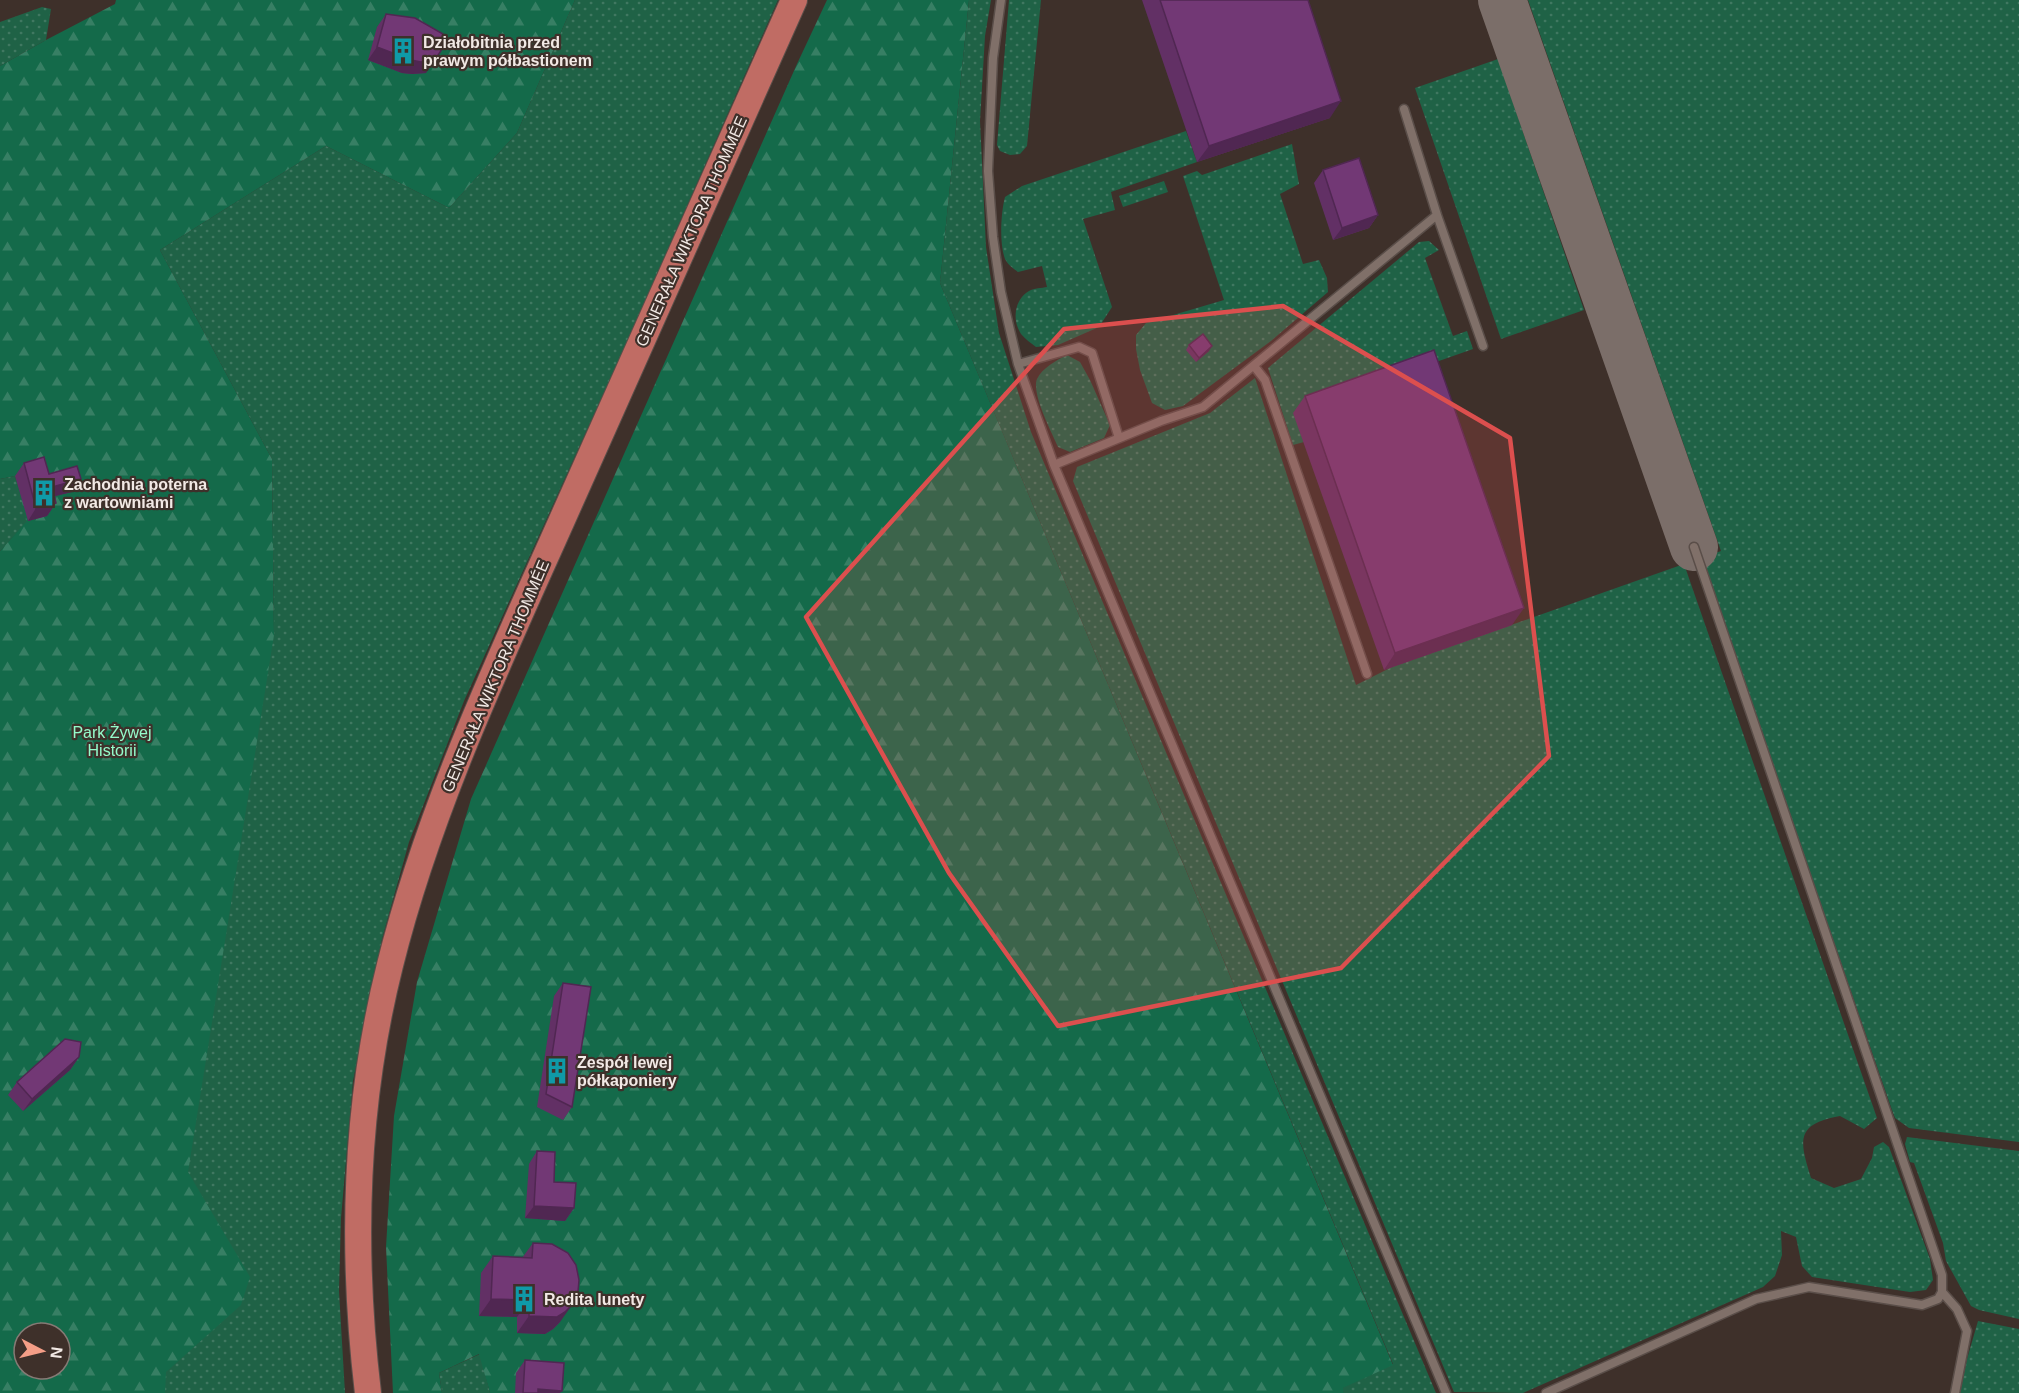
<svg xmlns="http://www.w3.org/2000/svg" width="2019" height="1393" font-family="Arial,sans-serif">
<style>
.grass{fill:url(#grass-dots);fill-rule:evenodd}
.forest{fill:url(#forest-firs);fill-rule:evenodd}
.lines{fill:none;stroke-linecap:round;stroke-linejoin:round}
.taxiway{stroke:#7b6e69;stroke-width:48}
.lane-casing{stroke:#5a4e49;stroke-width:11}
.primary-casing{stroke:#5a4e49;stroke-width:28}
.lane{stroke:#807069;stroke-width:8}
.primary{stroke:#c06c64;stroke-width:26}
.wall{fill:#623065}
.shaded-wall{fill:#502752}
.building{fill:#723875;stroke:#502752;stroke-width:1.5}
.marked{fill:#dc4f4e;fill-opacity:0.2;stroke:#dc4f4e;stroke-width:4.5;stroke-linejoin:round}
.labels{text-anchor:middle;stroke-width:4.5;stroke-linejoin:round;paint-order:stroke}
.poi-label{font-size:16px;font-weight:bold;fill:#f2e9e5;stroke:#3e302a;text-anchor:start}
.street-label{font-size:16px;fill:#f2e9e5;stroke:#3e302a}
.park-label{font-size:16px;fill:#94fbcb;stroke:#3e302a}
</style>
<defs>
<pattern id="grass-dots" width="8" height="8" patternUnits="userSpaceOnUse" patternTransform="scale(1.5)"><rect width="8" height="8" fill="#1f6246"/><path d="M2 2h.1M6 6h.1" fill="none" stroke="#407861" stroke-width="1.8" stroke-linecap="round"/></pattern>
<pattern id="forest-firs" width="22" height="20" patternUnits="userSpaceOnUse" patternTransform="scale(1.5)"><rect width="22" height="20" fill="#146a4a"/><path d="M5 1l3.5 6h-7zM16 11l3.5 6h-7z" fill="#377f64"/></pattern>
</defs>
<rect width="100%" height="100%" fill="#3e302a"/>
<!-- grass -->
<path class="grass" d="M575 0H778L625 346 464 701 409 842 382 939 353 1081 341 1218 339 1291 345 1393H0V586L123 580 0 280 314 147 146 257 274 635 272 459 160 250 326 146 449 208 517 133ZM24 1333H60V1369H24Z
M969 0H991L985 36 980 121 986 247 999 333 1031 432 1436 1393H1344L1342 1388 1393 1364 940 283Z
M1009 0H1041L1027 146 1020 154 1010 155 1000 151 997 145Z
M1528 0H2019V1142L1909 1128 1895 1118 1892 1110 1701 558 1721 551Z
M42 7 51 9 46 40 0 66V22Z
M1498 59 1584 310 1501 339 1415 88Z
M1186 131 1197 162 1111 192 1115 210 1083 219 1112 307 1099 327 1058 345 1036 347C1031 343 1025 339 1021 334 1012 320 1014 300 1029 291 1034 288 1042 288 1047 287L1042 266 1018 272C1013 268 1008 265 1005 259 999 243 1001 212 1005 197L1022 186Z
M1292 144 1299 184 1280 194 1303 264 1319 260 1327 278 1328 292 1271 341 1183 406 1165 410 1152 403 1140 370 1136 349V335L1146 323 1224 300 1183 176 1197 171 1202 175Z
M1164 181 1168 192 1123 207 1119 196Z
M1429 241 1439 250 1425 258 1453 336 1467 331 1473 349 1294 412 1304 442 1293 445 1268 368 1419 242Z
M1067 355 1080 362 1090 380 1110 425 1104 438 1070 452 1058 447C1052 433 1031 393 1037 379 1042 368 1057 360 1067 355Z
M1255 378 1356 685 1392 667 1684 564 1877 1118 1864 1129 1840 1116C1794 1124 1800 1142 1811 1178L1834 1188 1861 1179 1872 1158 1874 1147 1883 1142 1889 1147 1930 1259 1933 1280 1926 1290 1910 1292 1812 1277 1802 1266 1796 1237 1781 1231 1782 1255 1775 1276 1763 1287 1523 1393 1454 1392 1073 481 1077 467 1210 413Z
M15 476 28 521 0 551V479Z
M1907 1137 2019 1151V1319L1979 1310 1971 1306 1946 1261 1943 1243 1914 1163 1910 1162 1905 1144Z
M1978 1321 2019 1329V1393H1960L1967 1359Z
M480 1354 490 1393H442L439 1373Z"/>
<!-- forest -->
<path class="forest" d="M116 0H575L517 133 449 208 326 146 160 250 272 459 274 635 188 1172 250 1277 241 1305 166 1372 165 1393H0V551L27 521 15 476 0 479V66L46 40 115 4ZM24 1333H60V1369H24Z
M827 0H969L940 283 1393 1365 1343 1388 1344 1393H490L479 1354 439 1373 442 1393H393L386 1247 394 1116 417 982 471 799 797 64Z"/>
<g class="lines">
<!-- taxiway -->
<path class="taxiway" d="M1502 0 1694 547"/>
<!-- lane casing -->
<g class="lane-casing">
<path id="lane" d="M1001 0 993 58 988 171 993 237 1001 292 1018 364 1054 465 1446 1393
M1437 215 1483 346
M1018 364 1079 347 1092 353 1119 438
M1254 366 1265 380 1367 674
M1054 465 1161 421 1203 407 1437 215 1404 109
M1942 1292 1957 1309 1967 1331 1955 1393
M1546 1393 1756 1299 1809 1287 1922 1305 1938 1299 1942 1292V1275L1694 547"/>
</g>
<!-- primary casing -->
<g class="primary-casing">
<path id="primary" d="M368 1393C351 1251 355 1104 390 965 430 804 503 653 570 502 645 335 720 168 794 0"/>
</g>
<!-- lane -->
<use href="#lane" class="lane"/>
<!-- primary -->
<use href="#primary" class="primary"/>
</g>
<!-- wall -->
<path class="wall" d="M1142 0H1308L1330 118 1197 162Z
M386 14 426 73 412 74 402 73 368 60 377 27Z
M1323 170 1378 215 1369 228 1333 240 1314 183Z
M1189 345 1209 351 1196 362 1186 350Z
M1305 396 1512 625 1384 670 1293 413Z
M24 463 49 474 81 479 72 492 55 496 56 503 47 516 28 521 15 476Z
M563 983 572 1107 563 1120 537 1107 554 996Z
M79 1057 70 1070 23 1111 8 1095 17 1082Z
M537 1151 554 1182 574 1208 565 1221 525 1218 529 1164Z
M533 1243 560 1322 553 1329 545 1334 517 1333V1317L479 1316 481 1273 493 1256 522 1258Z
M525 1360 560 1393H515L516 1373Z"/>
<!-- shaded-wall -->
<path class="shaded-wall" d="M377 47 435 60 426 73 412 74 402 73 368 60Z
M1341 101 1330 118 1197 162 1209 146Z
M1378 215 1369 228 1333 240 1342 228Z
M1212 346 1209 351 1196 362 1199 358Z
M81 479 72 492 43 499 52 487Z
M56 503 47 516 28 521 36 508Z
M1524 608 1512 625 1384 670 1395 653Z
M79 1057 70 1070 23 1111 32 1099Z
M534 1206 574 1208 565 1221 525 1218Z
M491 1299 529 1300 517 1317 479 1316Z
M572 1305 560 1322 553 1329 545 1334 517 1333 529 1316Z
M538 1389 562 1391 560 1393H535Z"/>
<!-- building -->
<path class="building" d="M1160 0H1308L1341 101 1209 146Z
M386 14 415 18 443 34 442 49 435 60 421 62 411 60 377 47Z
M1359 158 1378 215 1342 228 1323 170Z
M1203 334 1212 346 1199 358 1189 345Z
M1434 350 1524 608 1395 653 1305 396Z
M44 457 49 474 77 466 81 479 52 487 56 503 36 508 24 463Z
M563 983 591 987 572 1107 546 1094Z
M65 1039 81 1042 79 1057 32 1099 17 1082Z
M537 1151 555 1152 554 1182 576 1183 574 1208 534 1206Z
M533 1243 552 1244 568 1253 576 1265 579 1280 578 1292 572 1305 565 1312 557 1317 529 1316V1300L491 1299 493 1256 532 1258Z
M525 1360 564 1363 562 1391 538 1389V1393H523Z"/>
<!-- marked area -->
<path class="marked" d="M1283 306 1510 438 1549 756 1341 968 1058 1026 949 873 806 617 1064 329Z"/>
<!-- icons -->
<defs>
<g id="building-bare" transform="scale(2.07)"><path d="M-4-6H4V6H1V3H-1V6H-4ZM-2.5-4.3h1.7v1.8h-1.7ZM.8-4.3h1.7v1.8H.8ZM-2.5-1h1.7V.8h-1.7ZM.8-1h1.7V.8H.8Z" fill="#0f9aa8" stroke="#3e302a" stroke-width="2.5" paint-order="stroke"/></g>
</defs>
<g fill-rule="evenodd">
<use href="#building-bare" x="403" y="51"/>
<use href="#building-bare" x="44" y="493"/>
<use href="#building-bare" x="557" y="1071"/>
<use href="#building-bare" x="524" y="1299"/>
</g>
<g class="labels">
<!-- poi labels -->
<g class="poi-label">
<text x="423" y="48">Działobitnia przed<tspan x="423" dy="18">prawym półbastionem</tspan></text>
<text x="64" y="490">Zachodnia poterna<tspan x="64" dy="18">z wartowniami</tspan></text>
<text x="577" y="1068">Zespół lewej<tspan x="577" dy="18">półkaponiery</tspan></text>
<text x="544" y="1305">Redita lunety</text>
</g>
<!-- street labels -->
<g class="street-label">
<text transform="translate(691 231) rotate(-66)" y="6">GENERAŁA WIKTORA THOMMÉE</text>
<text transform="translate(495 676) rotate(-67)" y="6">GENERAŁA WIKTORA THOMMÉE</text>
</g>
<!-- park labels -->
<g class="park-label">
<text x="112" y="738">Park Żywej<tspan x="112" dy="18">Historii</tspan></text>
</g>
</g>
<!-- north arrow -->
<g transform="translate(42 1351) rotate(97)"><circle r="28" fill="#3e302a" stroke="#867a75" stroke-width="1.5"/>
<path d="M0-4.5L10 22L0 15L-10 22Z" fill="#f49e87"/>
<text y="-9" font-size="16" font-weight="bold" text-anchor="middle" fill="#f2e9e5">N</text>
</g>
</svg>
